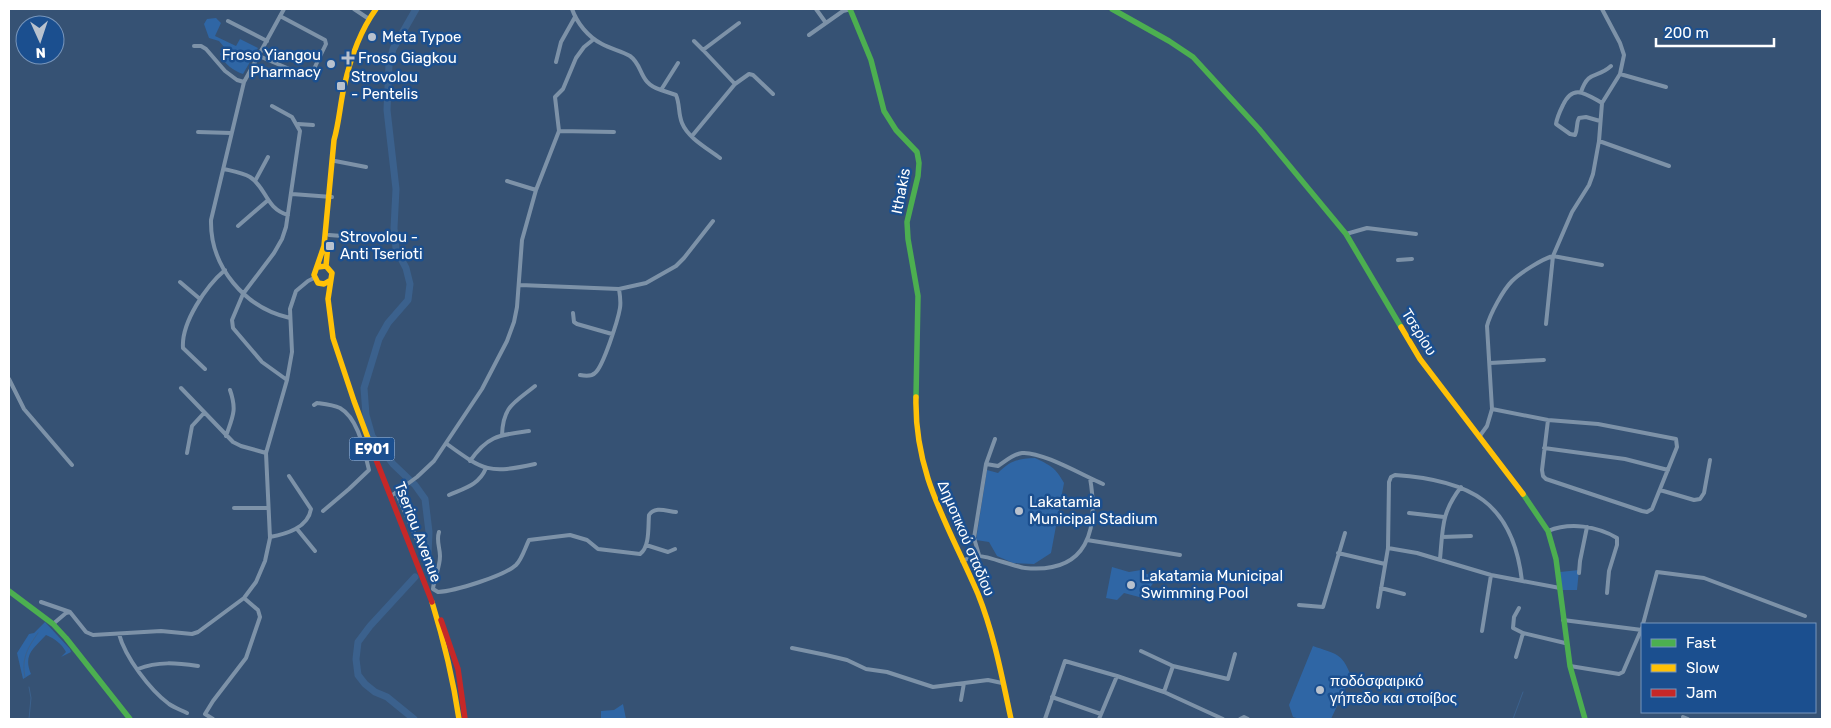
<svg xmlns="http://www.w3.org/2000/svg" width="1831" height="728" font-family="Rubik,sans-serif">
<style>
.green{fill:#2f66a5}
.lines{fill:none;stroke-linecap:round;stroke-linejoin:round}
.stream{stroke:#3b618d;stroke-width:1}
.river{stroke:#3b618d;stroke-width:7}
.street{stroke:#7d92a8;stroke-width:4}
.fast{stroke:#4caf50;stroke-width:5.5}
.slow{stroke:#ffc107;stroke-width:5.5}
.jam{stroke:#c62828;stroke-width:5.5}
.poi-dot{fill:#b9c2ce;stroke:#1b4f8f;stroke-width:2}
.labels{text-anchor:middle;stroke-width:5;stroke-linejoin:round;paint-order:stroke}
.shield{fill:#1b4f8f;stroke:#bbcadd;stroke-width:1}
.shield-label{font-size:14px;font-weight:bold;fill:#fff}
.poi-label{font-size:15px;fill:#fff;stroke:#1b4f8f;text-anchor:start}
.street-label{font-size:15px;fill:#fff;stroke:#1b4f8f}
</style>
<rect width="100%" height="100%" fill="#365274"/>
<!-- green -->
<path class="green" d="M216 18 221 23 215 36 236 46 240 39 258 48 243 74C234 71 224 64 220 54L224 47 219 41 209 38 204 24 207 19Z
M1035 458C1050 465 1056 468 1064 483L1051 553 1034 564 1013 563 997 556 989 542 976 540 987 470 998 473C1011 460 1018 459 1035 458Z
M1112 567 1129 572 1141 570V573L1158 576 1143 598 1124 593 1117 600 1106 598Z
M1579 570 1577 590H1562L1560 572Z
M45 622 70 649 71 652 61 657 66 652C61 643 55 639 46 635 33 649 23 655 31 674L23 679 17 653 29 634 34 633Z
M1313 646C1335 654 1342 652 1351 676L1331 719H1300L1293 717 1289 705Z
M623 704 626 719H601V711L614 710Z"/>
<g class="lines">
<!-- stream -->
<path class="stream" d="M25 677C21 659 28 647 38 633
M29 687 31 698 29 719
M1513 719 1523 692"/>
<!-- river -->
<path class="river" d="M416 9 393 49 389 65 387 110 396 189 394 228 396 249 406 268 410 284 408 300 388 323 379 339 364 388 366 415 372 436 393 464 415 485 425 499 429 532 428 556
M414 719 387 697 375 692 365 684 358 675 356 659 358 642 370 626 415 577"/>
<!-- street -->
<path class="street" d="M284 9 244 82 211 220C210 267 245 308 290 318
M354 9 369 19
M572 9C577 23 588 37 602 44 611 49 622 51 630 56 644 66 638 83 661 90L678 63
M816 9 826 23
M228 21 267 41
M809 35 843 11 851 9
M694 41 703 50 739 23
M194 46H201L206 49 225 71 237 80 244 82
M703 50 735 84
M259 56 308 77 311 75 326 44 325 40 280 16
M556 62 561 42 575 17
M1620 74 1666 87
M661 90 676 95C680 104 678 113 682 123 688 138 707 148 720 158
M1581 92C1589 69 1597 79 1611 66
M272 106 292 117 300 131 286 227 282 239 274 253 243 294 232 320 233 328 262 362 287 380
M1600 121 1586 117 1579 118C1576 123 1578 129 1575 135L1570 134 1556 124C1557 117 1560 111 1563 105 1573 83 1586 94 1602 103
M298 124 313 125
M559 131 614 132
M198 132 231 133
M692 136 735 84 749 74 753 75 773 94
M1599 141 1669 166
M335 161 366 167
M224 169C232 171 243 173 250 177 267 188 265 208 288 215
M255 181 268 157
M507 181 536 190
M292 194 332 197
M238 226 267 201
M1346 234 1367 228 1416 234
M329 235 342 236
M1398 260 1412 259
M180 282 200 299
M520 285 619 289 646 283 676 266 684 258 713 221
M573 313 574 322 577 324 612 334
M1546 324 1553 256 1572 212 1589 185 1593 174 1599 141 1602 103 1620 74 1624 55 1620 43 1602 9
M1490 363 1544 360
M205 369 183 348C181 323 206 286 225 270
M580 375C585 376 591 377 595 373 603 367 618 320 620 308 621 302 620 295 619 289
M9 379 24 409 72 465
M181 388 233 442 241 446 266 453
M314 405 317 403C324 404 333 405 340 408 359 419 364 451 369 470L349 489 323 511
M1492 409 1548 420 1598 424 1676 439 1677 447 1652 509 1647 512 1642 511 1546 479 1543 476 1542 470 1548 420
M502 435C503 406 514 403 535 386
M226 436C233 416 237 410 230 390
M1479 437 1487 426 1492 409 1487 326C1490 314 1503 290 1512 281 1520 273 1542 259 1553 256L1602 265
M447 444C484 471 489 474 535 464
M1544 448 1625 459 1668 470
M187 453 192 426 204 413
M470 461C488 435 500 435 529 431
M986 464 998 466C1006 461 1013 454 1022 453 1041 451 1084 476 1103 484
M1660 490 1694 500 1700 499 1704 493 1710 460
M396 492 426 560 434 582
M449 495C465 488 479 485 486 468
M391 496 417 477 434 461 482 389 507 341 514 322 517 307 522 240 536 190 559 131 555 97 563 89 576 58 584 47 594 39
M234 508H268
M1409 513 1444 517
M297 529 315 551
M1548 531C1570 522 1597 526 1617 538V545L1609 571 1607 593
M439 532C436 541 440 547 440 556 440 568 434 578 433 589L438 592C455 591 504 576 516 565 522 559 525 548 529 540L570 535 587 540 598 549 640 554C650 547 648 526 649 515 655 506 666 511 676 512
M270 537C286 534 308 528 311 509L289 476
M1442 537 1471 536
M1087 540 1180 555
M646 545 668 552 675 549
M1388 548 1417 553 1491 575 1560 588
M1338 553 1385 564
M979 555 974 538 986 464 995 439
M1440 559C1443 528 1441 513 1461 487
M962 561C967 559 972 557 977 556 983 554 1015 567 1025 568 1088 574 1099 530 1090 478
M1579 573 1580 561 1587 527
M1381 588 1404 594
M41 602 70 612
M1299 605 1323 607 1345 533
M1378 607 1388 548 1389 482 1391 477 1395 475C1470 480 1513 502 1522 581
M1519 608 1514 617 1513 628 1523 633 1565 643
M1563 620 1642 630
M53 624 66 613 70 612 86 632 93 635 161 631 192 634 198 632 244 598 256 582 265 561 270 538 266 453 287 380 292 352 290 309 296 291 308 281 314 278
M1643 624 1657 572 1704 578 1805 616
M1482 631 1491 575
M119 634C125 657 150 690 169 704 175 708 181 710 187 713
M792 648 826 655 847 660 866 669 887 672 933 687 988 680 1002 683
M1141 651 1173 666 1228 679 1235 654
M1516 657 1523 633
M1570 666 1619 674 1623 672 1642 628
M138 669C158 661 177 663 198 666
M1164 692 1173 666
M1052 697 1101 714
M961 700 964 683
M1683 717 1688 719
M213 719 205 714 213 701 246 658 260 617 258 610 244 598
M1045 719 1065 661 1117 676 1164 692 1223 719
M1099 719 1117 676
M1240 719 1244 717 1248 719"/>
<!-- fast -->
<path class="fast" d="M850 9 871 60 884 111 896 130 917 152 919 163 918 176 907 222 908 239 918 296 916 397
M1112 9 1169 41 1193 57 1259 129 1346 234 1401 327
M1523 494 1548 531 1556 559 1570 666 1585 719
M9 591 53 624 66 638 130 719"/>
<!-- slow -->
<path class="slow" d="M326 266 328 244
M318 267 326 266 332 273 328 299 333 338 354 401 375 457
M329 281 324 284 318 283 314 275 324 246 334 140C339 123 340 105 344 87 350 60 360 31 376 9
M1401 327 1420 359 1523 494
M916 397C914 475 949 526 978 594 994 634 1002 677 1011 719
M432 602C444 641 453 679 459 719"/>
<!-- jam -->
<path class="jam" d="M375 457 432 602
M441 620 458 669 465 719"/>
</g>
<!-- markers -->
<g class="poi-dot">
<circle cx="372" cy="37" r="5"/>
<path d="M345.5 50.5h5v5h5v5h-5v5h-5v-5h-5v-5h5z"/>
<circle cx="331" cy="64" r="5"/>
<rect x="336" y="81" width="10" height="10" rx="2.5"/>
<rect x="325" y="241" width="10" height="10" rx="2.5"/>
<circle cx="1019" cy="511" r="5"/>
<circle cx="1131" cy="585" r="5"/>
<circle cx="1320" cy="690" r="5"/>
</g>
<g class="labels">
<!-- shield labels -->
<rect class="shield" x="349.5" y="437.5" width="45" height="23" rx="4"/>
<g class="shield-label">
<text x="372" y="454">E901</text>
</g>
<!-- poi labels -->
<g class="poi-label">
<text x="382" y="42">Meta Typoe</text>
<text x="321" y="60" text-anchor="end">Froso Yiangou<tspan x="321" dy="17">Pharmacy</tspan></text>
<text x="358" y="63">Froso Giagkou</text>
<text x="351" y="82">Strovolou<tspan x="351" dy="17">- Pentelis</tspan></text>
<text x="340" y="242">Strovolou -<tspan x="340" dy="17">Anti Tserioti</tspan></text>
<text x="1029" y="507">Lakatamia<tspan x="1029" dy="17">Municipal Stadium</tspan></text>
<text x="1141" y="581">Lakatamia Municipal<tspan x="1141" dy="17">Swimming Pool</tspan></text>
<text x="1330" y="686">ποδόσφαιρικό<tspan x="1330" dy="17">γήπεδο και στοίβος</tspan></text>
</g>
<!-- street labels -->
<g class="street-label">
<text transform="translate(901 191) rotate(-79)" y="5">Ithakis</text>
<text transform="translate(1419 332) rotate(58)" y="5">Τσερίου</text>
<text transform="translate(418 532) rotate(69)" y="5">Tseriou Avenue</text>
<text transform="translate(966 538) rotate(67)" y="5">Δημοτικού σταδίου</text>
</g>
</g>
<!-- border -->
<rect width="1831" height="728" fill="none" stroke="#ffffff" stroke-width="20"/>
<!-- legend -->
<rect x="1641" y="623" width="175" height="90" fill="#1b4f8f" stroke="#7695bc"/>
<rect x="1651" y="639" width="25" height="8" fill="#4caf50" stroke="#7695bc"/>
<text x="1686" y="648" font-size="15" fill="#ffffff">Fast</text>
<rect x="1651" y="664" width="25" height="8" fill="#ffc107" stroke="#7695bc"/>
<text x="1686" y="673" font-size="15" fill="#ffffff">Slow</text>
<rect x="1651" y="689" width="25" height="8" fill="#c62828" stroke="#7695bc"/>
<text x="1686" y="698" font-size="15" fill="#ffffff">Jam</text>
<!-- north arrow -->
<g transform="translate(40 40) rotate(177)"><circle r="24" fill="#1b4f8f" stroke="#7695bc"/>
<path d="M0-4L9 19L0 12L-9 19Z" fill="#b9c2ce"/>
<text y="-8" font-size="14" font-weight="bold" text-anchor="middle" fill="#ffffff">N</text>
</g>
<!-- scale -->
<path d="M1656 38v8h118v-8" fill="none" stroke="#ffffff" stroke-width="2.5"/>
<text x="1664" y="38" font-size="15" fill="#ffffff" stroke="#1b4f8f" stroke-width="4" paint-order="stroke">200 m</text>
</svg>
